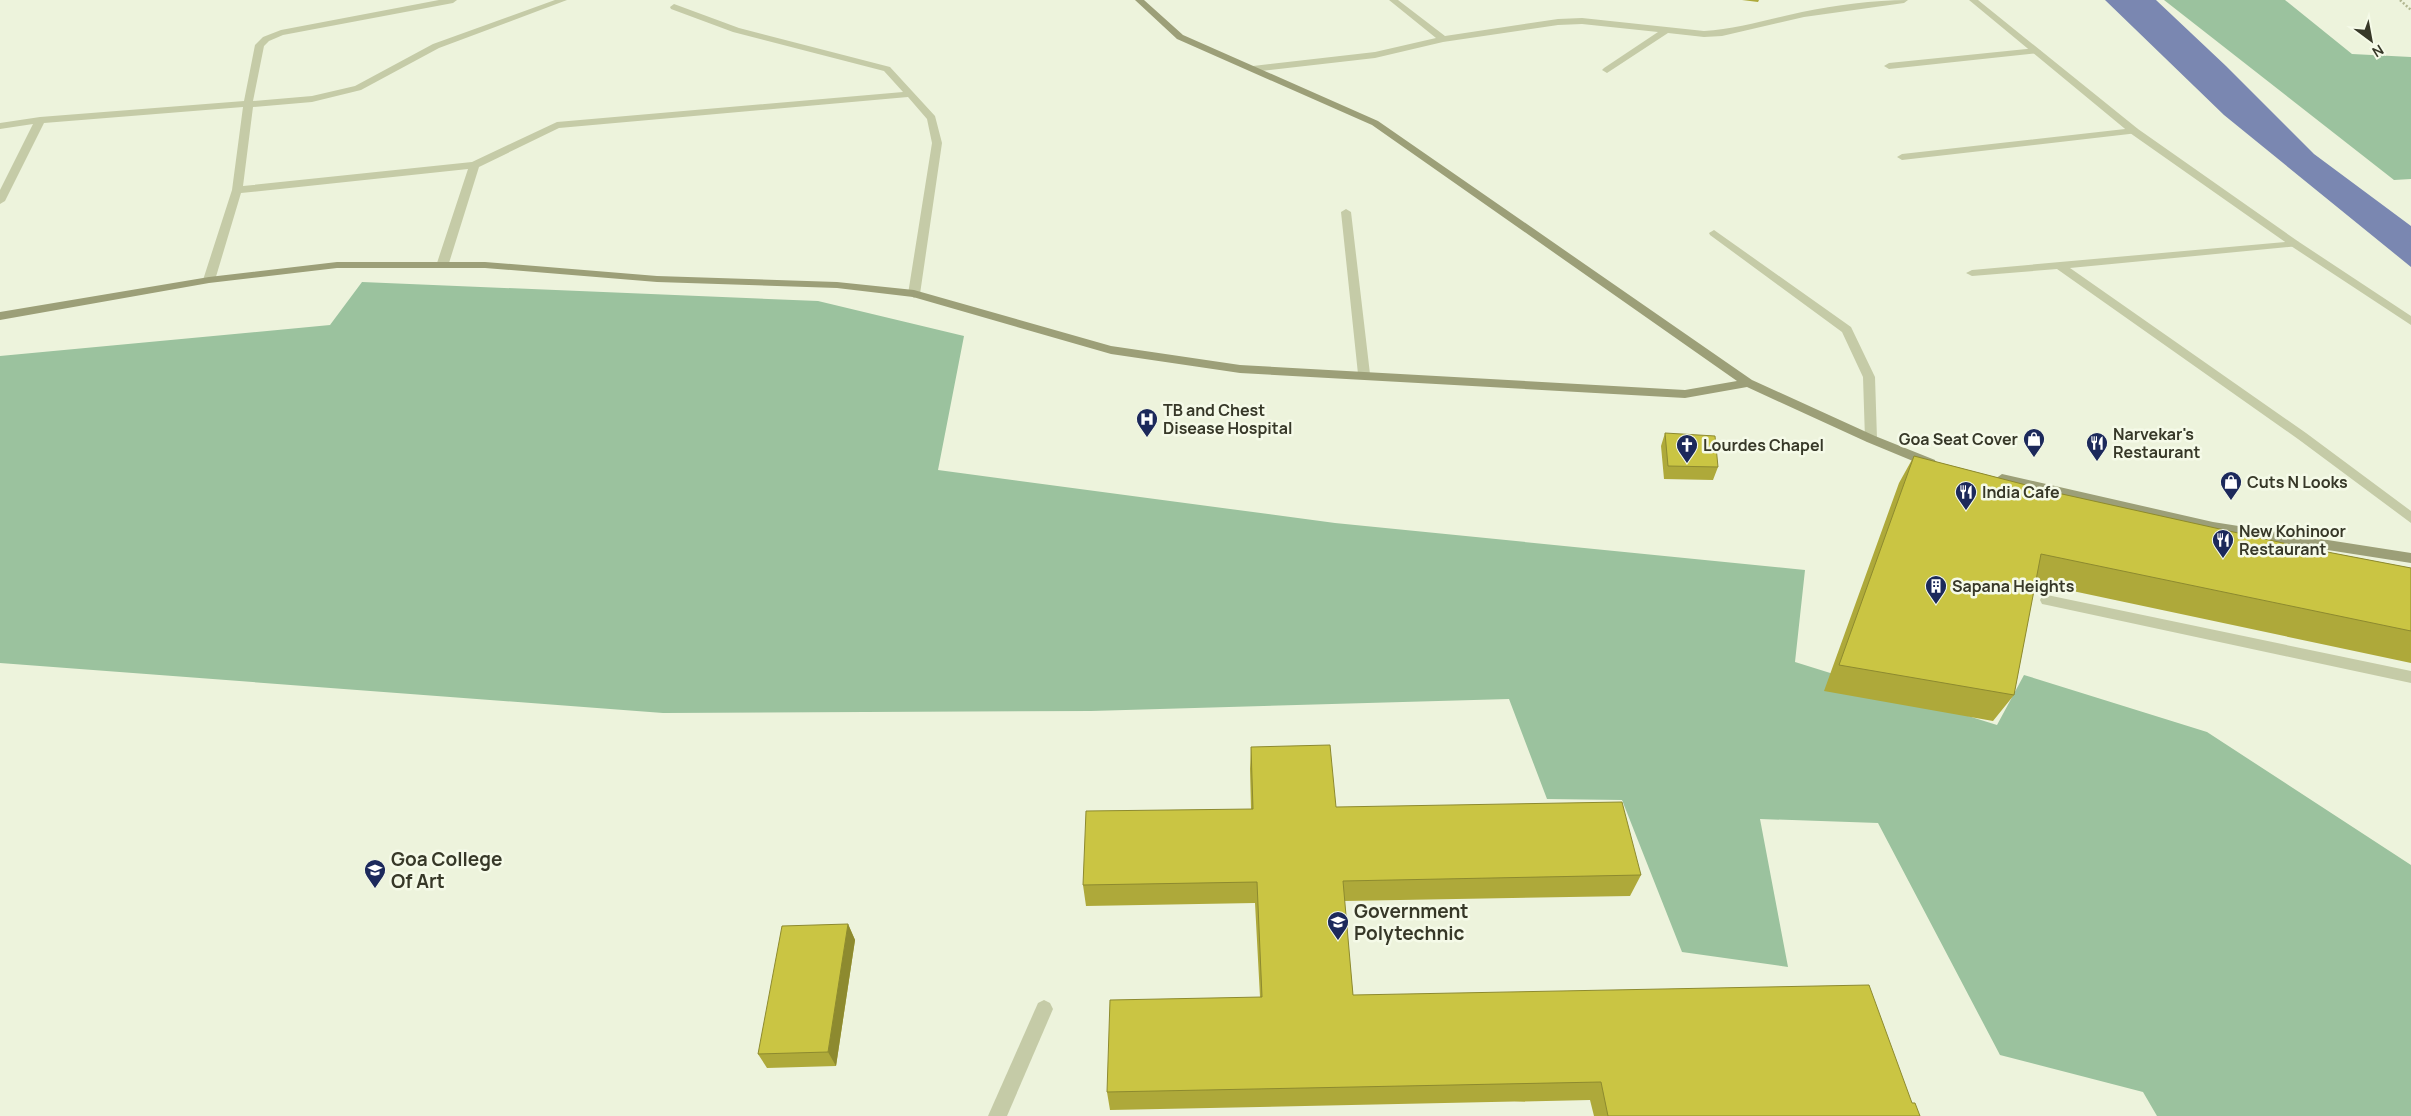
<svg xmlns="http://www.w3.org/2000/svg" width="2411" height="1116" font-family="Manrope,sans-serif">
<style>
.green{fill:#9bc29e}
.water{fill:#7a87b1}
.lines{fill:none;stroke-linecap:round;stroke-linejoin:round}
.path{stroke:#b1b791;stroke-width:2.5;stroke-dasharray:2 2;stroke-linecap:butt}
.service{fill:#c5cba7;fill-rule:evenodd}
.minor{fill:#c5cba7;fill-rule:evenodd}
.tertiary{fill:#c5cba7;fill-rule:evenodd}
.secondary{fill:#9c9f78;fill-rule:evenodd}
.wall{fill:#aea93a}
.shaded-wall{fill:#8d8a2f}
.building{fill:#cac543;stroke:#8d8a2f}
.labels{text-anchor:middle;stroke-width:5;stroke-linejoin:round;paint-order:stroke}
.poi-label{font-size:16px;font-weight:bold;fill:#373828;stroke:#f5fae8;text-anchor:start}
.near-poi-label{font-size:19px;font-weight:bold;fill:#373828;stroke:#f5fae8;text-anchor:start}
</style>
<rect width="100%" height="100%" fill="#edf3dc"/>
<!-- green -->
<path class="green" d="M2164 0H2285L2352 54 2411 57V179L2394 180Z
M362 282 818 301 964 336 938 470 1335 523 1805 570 1795 662 1997 725 2024 675 2207 732 2411 865V1116H2157L2143 1092 2000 1055 1878 823 1760 819 1788 967 1682 952 1622 800 1547 799 1509 699 1091 711 663 713 0 663V356L330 325Z"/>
<!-- water -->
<path class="water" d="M2105 0H2156L2226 66 2314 154 2411 226V267L2224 115Z"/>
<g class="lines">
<!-- path -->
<path class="path" d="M2400 0 2411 10"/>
<!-- service -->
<path class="service" d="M1044 1000 1050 1003 1053 1009 1007 1116H988L1038 1003Z"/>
<!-- minor -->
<path class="minor" d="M439 0H457L453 3 283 35 269 41 264 46 253 101 312 96 355 86 433 44 555 0H567L439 48 361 90 312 102 253 107 243 186 472 162 557 122 903 92 884 71 733 32 671 9 670 7 674 4 739 28 890 67 935 116 942 143 920 294 914 298 908 294 932 143 927 119 908 97 559 128 479 167 449 263 443 266 437 263 468 169 241 193 215 280 213 282H205L203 280 232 190 243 107 44 123 5 201 0 204V190L33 124 0 129V123L40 117 244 101 255 45 263 37 281 30Z
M1389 0H1398L1445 36 1558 19 1582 18 1704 31C1737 29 1769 19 1802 12 1836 5 1873 0 1908 0L1904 3 1804 17 1722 36 1704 37 1668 33 1607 73 1602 70 1604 68 1658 32 1582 24 1558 25 1443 42 1375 58 1253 72 1248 69 1253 66 1375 52 1436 38Z
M2036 48 2041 51 2039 53 1889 69 1884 66 1889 63Z
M2134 128 2138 129V133L1902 160 1897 157 1902 154Z
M1346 209 1351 212 1370 374 1364 378 1358 374 1341 212Z
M1714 230 1851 327 1875 377 1877 439 1875 442H1867L1865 439 1863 377 1842 332 1710 235 1709 233Z
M2295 241 2299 242V246L2070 268 2306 433 2411 511V523L2298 439 2057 269 1972 276 1966 273 1972 270Z
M2047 595 2411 671V683L2047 605 2042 604 2040 600 2042 596Z"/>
<!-- tertiary -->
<path class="tertiary" d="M1969 0H1978L2138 129 2299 242 2411 316V325L2291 246 2130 133Z"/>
<!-- secondary -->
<path class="secondary" d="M1135 0H1144L1183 35 1378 121 1752 380 1875 436 1935 460 1936 463 1935 466H1925L1867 442 1747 387 1685 398 1240 373 1111 354 913 297 837 288 657 282 485 268H337L209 283 0 320V312L209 277 337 262H485L657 276 837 282 914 290 1111 346 1240 365 1685 390 1737 381 1372 125 1177 39Z
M2002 474 2213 522 2411 553V563L2213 532 1997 482 1995 479Z"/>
</g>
<!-- wall -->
<path class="wall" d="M1742 0H1759L1758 2Z
M1665 433 1718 467 1713 480 1664 479 1661 446Z
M1914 456 2053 492 2301 547 2411 568V663L2035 583 2014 695 1993 721 1824 691 1899 483Z
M1251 747 1336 807 1641 875 1630 896 1344 901 1353 995 1912 1103 1920 1116H1594L1590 1100 1110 1110 1107 1092 1260 997 1255 903 1086 906 1083 885 1251 809 1250 769Z
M848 924 855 940 836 1066 767 1068 758 1054Z"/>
<!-- shaded-wall -->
<path class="shaded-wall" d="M848 924 855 940 836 1066 828 1052Z"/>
<!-- building -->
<path class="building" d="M1665 433 1715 436 1718 467 1668 466Z
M1914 456 2053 492 2301 547 2411 568V631L2041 554 2014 695 1839 665Z
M1330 745 1336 807 1622 802 1641 875 1343 881 1353 995 1869 985 1912 1103H1915L1920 1116H1608L1601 1082 1107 1092 1110 1000 1262 997 1257 882 1083 885 1086 811 1253 809 1251 747Z
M848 924 828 1052 758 1054 782 926Z"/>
<!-- icons -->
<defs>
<g id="hospital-pin" transform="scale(1.125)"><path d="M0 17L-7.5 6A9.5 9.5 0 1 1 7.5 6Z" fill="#1c295b" stroke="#f5fae8"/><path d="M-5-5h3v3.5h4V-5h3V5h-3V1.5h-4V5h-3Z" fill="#fff"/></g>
<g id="shop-pin" transform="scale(1.125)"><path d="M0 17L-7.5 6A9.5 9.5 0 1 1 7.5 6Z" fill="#1c295b" stroke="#f5fae8"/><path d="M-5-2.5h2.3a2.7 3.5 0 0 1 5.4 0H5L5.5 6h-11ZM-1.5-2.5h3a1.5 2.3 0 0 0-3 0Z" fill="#fff"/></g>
<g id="restaurant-pin" transform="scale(1.125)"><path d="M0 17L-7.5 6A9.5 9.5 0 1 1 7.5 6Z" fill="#1c295b" stroke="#f5fae8"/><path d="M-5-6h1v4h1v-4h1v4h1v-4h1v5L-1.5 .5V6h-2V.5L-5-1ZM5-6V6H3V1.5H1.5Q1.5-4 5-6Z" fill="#fff"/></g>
<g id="church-pin" transform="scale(1.125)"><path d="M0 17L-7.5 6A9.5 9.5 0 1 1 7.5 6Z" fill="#1c295b" stroke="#f5fae8"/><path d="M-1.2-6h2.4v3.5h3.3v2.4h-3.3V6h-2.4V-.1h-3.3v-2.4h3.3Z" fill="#fff"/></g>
<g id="building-pin" transform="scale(1.125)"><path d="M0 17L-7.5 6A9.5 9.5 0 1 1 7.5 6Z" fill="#1c295b" stroke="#f5fae8"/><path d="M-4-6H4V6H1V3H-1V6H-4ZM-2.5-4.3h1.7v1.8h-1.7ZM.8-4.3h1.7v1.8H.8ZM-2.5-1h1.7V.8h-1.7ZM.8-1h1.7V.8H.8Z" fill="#fff"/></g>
<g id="university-pin" transform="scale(1.125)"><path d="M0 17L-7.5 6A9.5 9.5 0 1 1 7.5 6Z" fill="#1c295b" stroke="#f5fae8"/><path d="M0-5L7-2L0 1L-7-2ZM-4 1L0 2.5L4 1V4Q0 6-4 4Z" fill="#fff"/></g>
</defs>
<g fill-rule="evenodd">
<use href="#hospital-pin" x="1147" y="419"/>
<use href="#shop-pin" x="2034" y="439"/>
<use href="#restaurant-pin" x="2097" y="443"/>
<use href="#church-pin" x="1687" y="445"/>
<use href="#shop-pin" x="2231" y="482"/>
<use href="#restaurant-pin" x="1966" y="492"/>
<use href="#restaurant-pin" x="2223" y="540"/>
<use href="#building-pin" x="1936" y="586"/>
<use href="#university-pin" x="375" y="870"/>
<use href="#university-pin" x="1338" y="922"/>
</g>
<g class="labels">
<!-- poi labels -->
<g class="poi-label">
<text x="1163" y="416">TB and Chest<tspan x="1163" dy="18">Disease Hospital</tspan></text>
<text x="2113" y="440">Narvekar's<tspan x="2113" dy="18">Restaurant</tspan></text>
<text x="2018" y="445" text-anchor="end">Goa Seat Cover</text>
<text x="1703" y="451">Lourdes Chapel</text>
<text x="2247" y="488">Cuts N Looks</text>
<text x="1982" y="498">India Cafe</text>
<text x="2239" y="537">New Kohinoor<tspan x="2239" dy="18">Restaurant</tspan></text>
<text x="1952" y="592">Sapana Heights</text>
</g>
<!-- near-poi labels -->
<g class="near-poi-label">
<text x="391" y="866">Goa College<tspan x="391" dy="22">Of Art</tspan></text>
<text x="1354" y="918">Government<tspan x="1354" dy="22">Polytechnic</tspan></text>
</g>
</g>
<!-- north arrow -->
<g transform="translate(2371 40) rotate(148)" stroke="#f5fae8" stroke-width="4" paint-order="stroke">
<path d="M0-4L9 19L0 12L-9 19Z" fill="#373828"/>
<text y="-8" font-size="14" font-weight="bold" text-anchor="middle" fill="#373828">N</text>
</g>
</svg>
